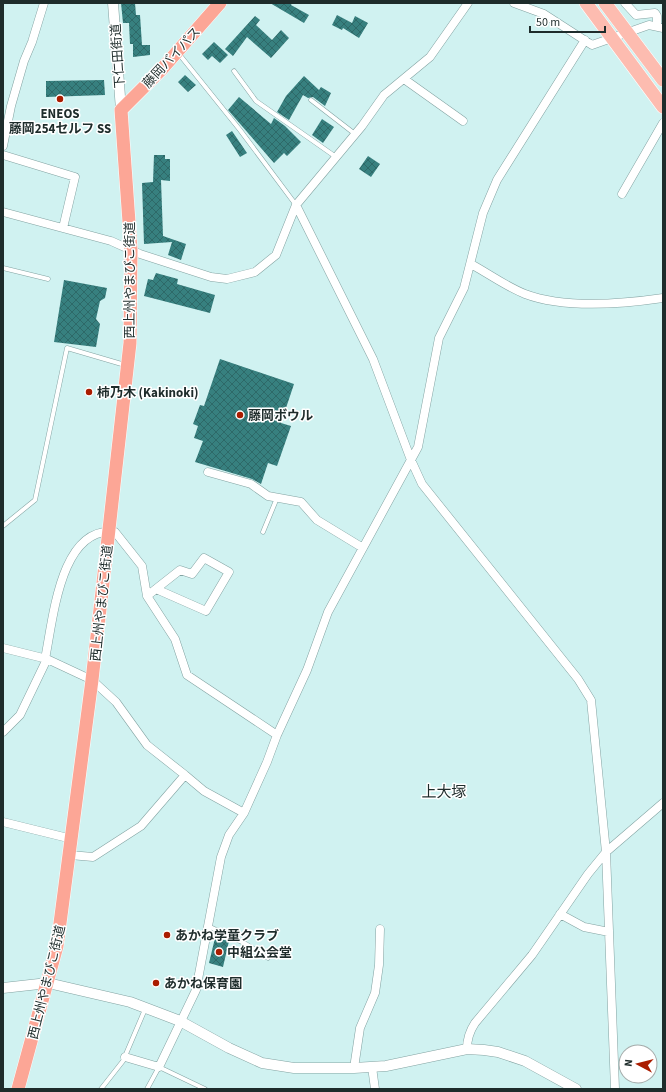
<svg xmlns="http://www.w3.org/2000/svg" width="666" height="1092" font-family="'Source Sans 3','Noto Sans JP',sans-serif">
<style>
.building{fill:url(#building-cross-hatch)}
.lines{fill:none;stroke-linecap:round;stroke-linejoin:round}
.service-casing{stroke:#83a3a2;stroke-width:5}
.minor-casing{stroke:#83a3a2;stroke-width:9}
.tertiary-casing{stroke:#83a3a2;stroke-width:11}
.primary-casing{stroke:#fff;stroke-width:14}
.trunk-casing{stroke:#fff;stroke-width:14}
.service{stroke:#fff;stroke-width:4}
.minor{stroke:#fff;stroke-width:8}
.tertiary{stroke:#fff;stroke-width:10}
.primary{stroke:#fdbcb0;stroke-width:13}
.trunk{stroke:#fca696;stroke-width:13}
.poi-dot{fill:#aa1c00;stroke:#fff;stroke-width:1.5}
.labels{text-anchor:middle;stroke-width:3;stroke-linejoin:round;paint-order:stroke}
.street-label{font-size:13px;fill:#1e2c2b;stroke:#fff}
.poi-label{font-size:13px;font-weight:bold;fill:#1e2c2b;stroke:#fff;text-anchor:start}
.quarter-label{font-size:15px;fill:#1e2c2b;stroke:#fff}
</style>
<defs>
<pattern id="building-cross-hatch" width="8" height="8" patternUnits="userSpaceOnUse"><rect width="8" height="8" fill="#37807f"/><path d="M0 0l8 8M0 8l8-8" fill="none" stroke="#2e6968"/></pattern>
</defs>
<rect width="100%" height="100%" fill="#d0f2f1"/>
<!-- building -->
<path class="building" d="M121 3H135L136 15H140L142 45H150V55L133 57V44H130L129 23H123Z
M270 3H292L291 5 309 15 304 23Z
M337 15 352 23 355 16 368 23 359 38 343 28 342 30 332 25Z
M255 16 260 20 256 25 272 40 281 30 289 38 271 58 247 37 233 56 225 49Z
M214 42 228 55 220 63 212 56 208 60 202 54Z
M185 75 196 85 188 92 178 82Z
M304 76 319 90 321 87 331 93 325 106 313 97 308 98 303 95 289 120 277 112 286 96Z
M104 80 105 95 46 97V81Z
M239 97 271 124 274 118 285 126 301 142 287 156 284 153 274 163 228 110Z
M322 119 334 127 323 143 312 135Z
M232 131 247 153 240 157 226 135Z
M154 155H165V159H170V181L161 180 163 236 186 244 181 260 168 255 172 242 144 244 142 183 153 182Z
M368 156 380 164 371 177 359 169Z
M156 273 178 279 177 284 215 295 210 313 144 296 148 279 153 280Z
M64 280 107 288 105 298 100 301 96 319 100 324 96 347 54 342Z
M220 359 294 384 281 423 291 426 277 466 268 463 261 484 252 479 195 462 203 441 194 438 198 426 193 424 200 405 204 406Z
M215 938 229 941 223 967 209 963Z"/>
<g class="lines">
<!-- service casing -->
<g class="service-casing">
<path id="service" d="M179 54 240 130 296 205
M234 71 256 101 336 157
M311 100 355 134
M3 268 48 279
M3 526 35 500 67 348 125 365
M263 532 277 498
M208 926 246 944 268 958
M101 1089 123 1061 146 1007
M147 1089 159 1067 205 1089"/>
</g>
<!-- minor casing -->
<g class="minor-casing">
<path id="minor" d="M514 3 544 14 592 45 649 25 663 28
M625 3 636 15 655 13 657 16V26
M404 79 463 121
M3 146 11 106 24 61 32 42 44 3
M3 155 75 177 63 228
M622 194 663 123
M296 205 373 359 411 460 422 484 578 679 591 700 606 852 615 1089
M3 212 111 241 140 254 211 277 227 279 255 272 276 255 296 205 362 126 384 95 430 57 468 3
M471 264C489 274 507 287 525 294 565 309 622 304 663 298
M208 472 251 484 268 496 301 502 317 520 363 548
M147 596 180 570 192 574 204 558 229 572 206 611 156 589
M3 648 47 659 92 680 116 702 147 745 185 775 204 791 244 813
M45 659C53 621 60 525 115 532L142 566 147 596 175 639 187 675 277 735
M3 732 20 715 47 659
M3 822 72 839
M70 855 93 857 141 826 185 775
M560 914 584 927 609 932
M467 1049C467 1039 469 1032 475 1023L532 955 588 874 606 852 663 803
M125 1057 159 1067 196 990 221 857 229 835 244 813 267 762 277 735 307 670 328 612 418 447 439 338 464 288 483 213 497 180 585 40
M372 1067 375 1089
M354 1068 360 1028 375 993 379 965 380 929"/>
</g>
<!-- tertiary casing -->
<g class="tertiary-casing">
<path id="tertiary" d="M113 3 121 110
M3 988 48 983 130 1002 180 1021 229 1048 262 1063 294 1068H354L386 1066 467 1049 484 1050 498 1052 525 1061 576 1089"/>
</g>
<!-- primary casing -->
<g class="primary-casing">
<path id="primary" d="M586 3 663 107
M605 3 663 80"/>
</g>
<!-- trunk casing -->
<g class="trunk-casing">
<path id="trunk" d="M18 1089 57 946 92 680 130 343 131 250 121 110 162 69 220 3"/>
</g>
<!-- service -->
<use href="#service" class="service"/>
<!-- minor -->
<use href="#minor" class="minor"/>
<!-- tertiary -->
<use href="#tertiary" class="tertiary"/>
<!-- primary -->
<use href="#primary" class="primary"/>
<!-- trunk -->
<use href="#trunk" class="trunk"/>
</g>
<!-- markers -->
<g class="poi-dot">
<circle cx="60" cy="99" r="4"/>
<circle cx="89" cy="392" r="4"/>
<circle cx="240" cy="415" r="4"/>
<circle cx="167" cy="935" r="4"/>
<circle cx="219" cy="952" r="4"/>
<circle cx="156" cy="983" r="4"/>
</g>
<g class="labels">
<!-- street labels -->
<g class="street-label">
<text transform="translate(117 56) rotate(-94)" y="5">下仁田街道</text>
<text transform="translate(171 57) rotate(-47)" y="5">藤岡バイパス</text>
<text transform="translate(129 280) rotate(-90)" y="5">西上州やまびこ街道</text>
<text transform="translate(101 603) rotate(-84)" y="5">西上州やまびこ街道</text>
<text transform="translate(46 982) rotate(-76)" y="5">西上州やまびこ街道</text>
</g>
<!-- poi labels -->
<g class="poi-label">
<text x="60" y="118" text-anchor="middle">ENEOS<tspan x="60" dy="15">藤岡254セルフ SS</tspan></text>
<text x="97" y="397">柿乃木 (Kakinoki)</text>
<text x="248" y="420">藤岡ボウル</text>
<text x="175" y="940">あかね学童クラブ</text>
<text x="227" y="957">中組公会堂</text>
<text x="164" y="988">あかね保育園</text>
</g>
<!-- quarter labels -->
<g class="quarter-label">
<text x="444" y="797">上大塚</text>
</g>
</g>
<!-- border -->
<rect width="666" height="1092" fill="none" stroke="#1e2c2b" stroke-width="8"/>
<!-- north arrow -->
<g transform="translate(638 1064) rotate(277)"><circle r="19" fill="#ffffff" stroke="#a5abaa"/>
<path d="M0-3L7 15L0 10L-7 15Z" fill="#aa1c00"/>
<text y="-6" font-size="11" font-weight="bold" text-anchor="middle" fill="#1e2c2b">N</text>
</g>
<!-- scale -->
<path d="M530 26v6h75v-6" fill="none" stroke="#1e2c2b" stroke-width="2"/>
<text x="536" y="26" font-size="12" fill="#1e2c2b" stroke="#ffffff" stroke-width="3" paint-order="stroke">50 m</text>
</svg>
